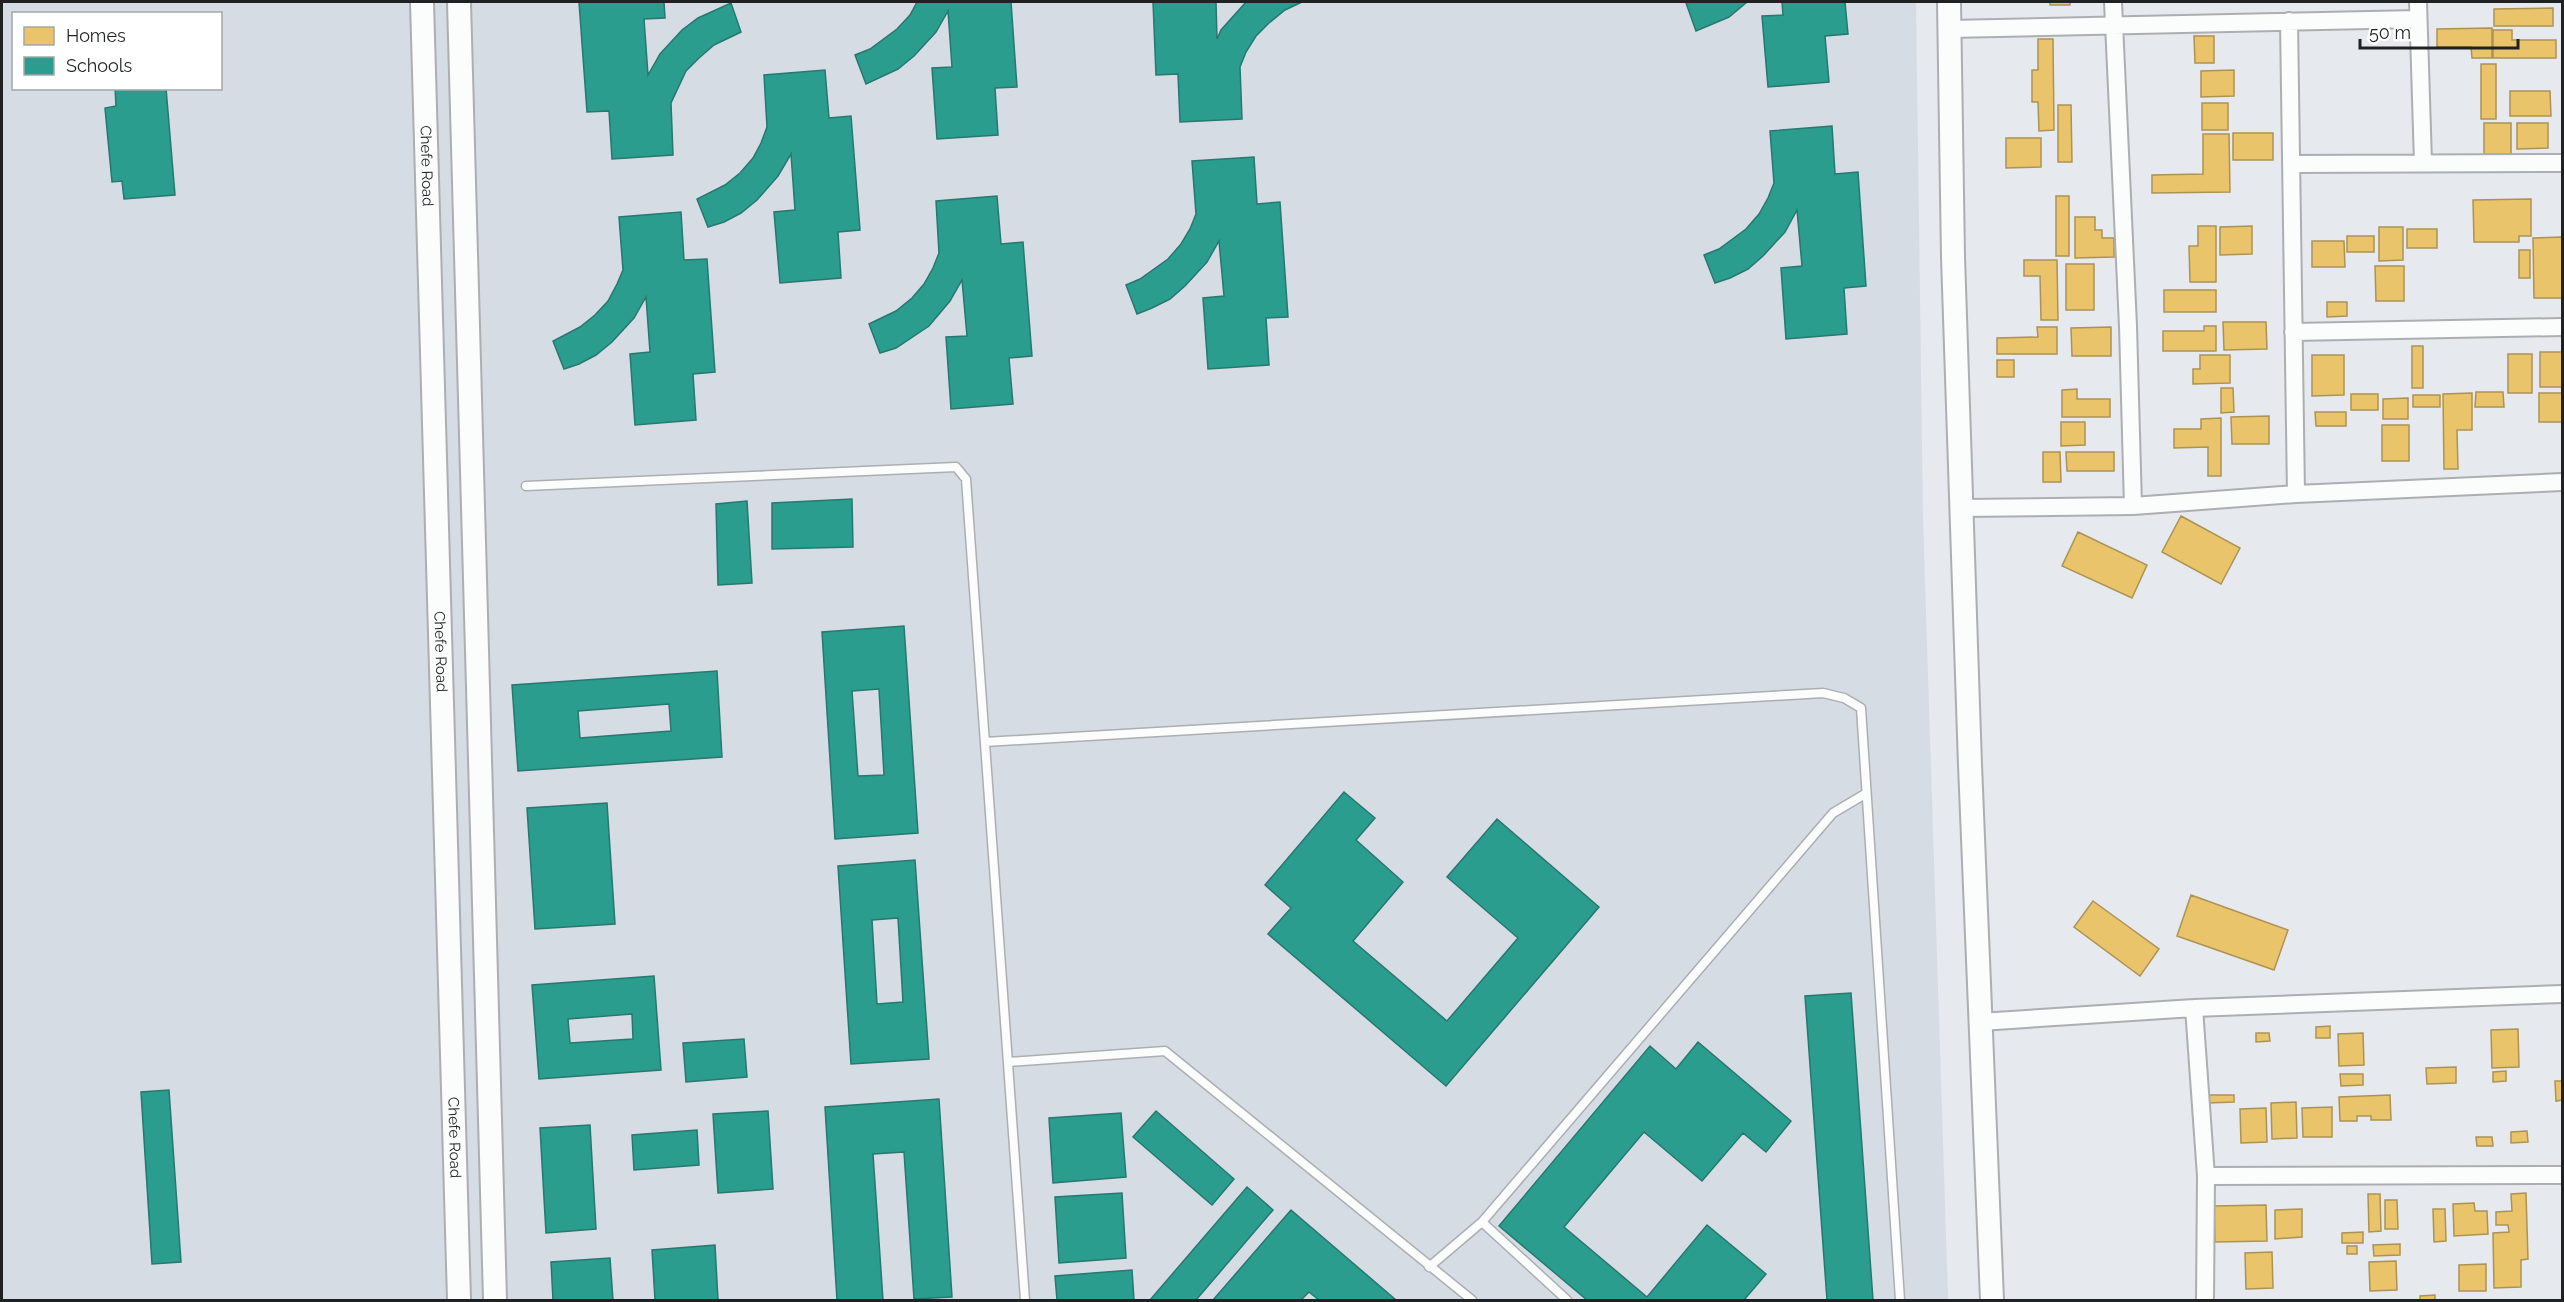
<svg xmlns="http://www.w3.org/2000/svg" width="2564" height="1302" font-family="Raleway,sans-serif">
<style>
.built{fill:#d5dce4;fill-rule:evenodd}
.homes{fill:#e9c46a;stroke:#ac9355;stroke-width:1.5}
.schools{fill:#2a9d8f;stroke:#27786f;stroke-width:1.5;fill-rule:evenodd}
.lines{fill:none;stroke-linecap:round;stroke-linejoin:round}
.lane-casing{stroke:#acaeb1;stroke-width:11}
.street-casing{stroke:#acaeb1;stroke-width:20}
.secondary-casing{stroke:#acaeb1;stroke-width:26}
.lane{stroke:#fbfcfc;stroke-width:8}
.street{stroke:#fbfcfc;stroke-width:16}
.secondary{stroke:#fbfcfc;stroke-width:22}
.labels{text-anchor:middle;stroke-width:6;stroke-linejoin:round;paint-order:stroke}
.street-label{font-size:15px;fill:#1f2123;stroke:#fff}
</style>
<rect width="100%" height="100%" fill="#e6e9ed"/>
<!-- built -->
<path class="built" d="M2 2H1916L1923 519 1948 1300H2ZM14 14H220V88H14Z"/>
<!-- homes -->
<path class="homes" d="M2050 2H2070V5H2050Z
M2553 8V26H2494V9Z
M2492 28V58H2472L2471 47H2437V29Z
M2493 30H2512V40H2556V58H2493Z
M2194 36H2214V63H2195Z
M2038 39H2053L2054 130 2039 131 2038 102H2032V70H2038Z
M2481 64H2496V119H2481Z
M2234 70V96L2201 97V71Z
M2510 91H2550L2551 116H2510Z
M2202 103H2228V130H2202Z
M2058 105H2071L2072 162H2058Z
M2484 123H2511V154H2484Z
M2517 123H2548V148L2517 149Z
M2233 133H2273V160H2233Z
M2203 134H2229L2230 192 2152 193V175L2203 174Z
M2006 138H2041V167L2006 168Z
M2056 196H2069V256H2056Z
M2531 199V236H2519V242H2474L2473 200Z
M2075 217H2095V230H2102V238H2114V257L2075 258Z
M2198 226H2216V282H2190L2189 246H2198Z
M2252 226V254L2220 255V227Z
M2379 227H2403V260L2379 261Z
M2407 229H2437V248H2407Z
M2347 236H2374V252H2347Z
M2562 237V298H2534L2533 238Z
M2312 241H2344L2345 267H2312Z
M2519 250H2530V278H2519Z
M2024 260H2057L2058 320H2041L2040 276H2024Z
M2066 264H2094V310H2066Z
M2375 266H2404V301H2376Z
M2164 290H2216V312H2164Z
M2327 302H2347V316L2327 317Z
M2223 322H2266L2267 349 2224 350Z
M2204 326H2216V351H2163V331H2204Z
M2037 327H2057V354H1997V338L2038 337Z
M2111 327V356H2072L2071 328Z
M2412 346H2423V388H2412Z
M2540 352H2562V387H2540Z
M2508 354H2532V393H2508Z
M2200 355H2230V383L2193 384V369H2200Z
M2312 355H2344V395L2312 396Z
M1997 360H2014V377H1997Z
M2221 388H2233L2234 412 2221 413Z
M2077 389V399H2110V417H2062V390Z
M2476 392H2503L2504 407H2475Z
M2472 393V430H2457L2458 469H2444L2443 394Z
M2539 393H2562V422H2539Z
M2351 394H2378V410H2351Z
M2413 395H2440V407H2413Z
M2408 398V419H2383V399Z
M2315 412H2346V426H2316Z
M2269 416V444H2232L2231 417Z
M2221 418V476H2208V447L2174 448V429H2201V419Z
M2061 422H2085V445L2061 446Z
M2382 425H2409V461H2382Z
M2043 452H2060L2061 482H2043Z
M2066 452H2114V471H2067Z
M2181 516 2240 548 2221 584 2162 552Z
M2078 532 2147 565 2132 598 2062 566Z
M2191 895 2288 930 2274 970 2177 936Z
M2093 901 2159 949 2140 976 2074 927Z
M2330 1026V1038H2316V1027Z
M2518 1029 2519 1067 2492 1068 2491 1030Z
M2256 1033H2269L2270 1041 2256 1042Z
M2363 1033 2364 1065 2339 1066 2338 1034Z
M2456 1067V1083L2427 1084 2426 1068Z
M2506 1071V1081L2493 1082V1072Z
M2340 1074H2363V1085L2341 1086Z
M2555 1081H2562V1100L2556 1101Z
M2208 1095H2234V1102L2208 1103Z
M2390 1095 2391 1120H2371V1116H2357V1121H2340L2339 1097Z
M2296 1102 2297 1138 2272 1139 2271 1103Z
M2332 1107V1137H2303L2302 1108Z
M2266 1108 2267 1142 2241 1143 2240 1109Z
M2527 1131 2528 1142 2511 1143V1132Z
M2476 1137H2492L2493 1146H2477Z
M2526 1193 2528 1259 2521 1260V1287L2494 1288 2493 1233 2509 1232 2508 1225H2496V1212L2512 1211 2511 1194Z
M2368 1194H2380L2381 1231 2369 1232Z
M2385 1200H2397L2398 1229H2385Z
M2474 1203 2475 1211H2487L2488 1234 2454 1236 2453 1204Z
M2266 1205 2267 1241 2215 1242 2214 1206Z
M2302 1209V1237L2275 1239V1210Z
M2433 1209H2445L2446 1241 2434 1242Z
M2363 1232V1243H2342V1233Z
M2400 1244V1255L2374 1256 2373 1245Z
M2347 1246H2357V1254H2347Z
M2272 1252 2273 1288 2246 1289 2245 1253Z
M2396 1261 2397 1290 2370 1291 2369 1262Z
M2486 1264V1291H2459V1265Z
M2435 1295V1300H2420V1296Z"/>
<!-- schools -->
<path class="schools" d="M579 2H664L665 18 644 19 648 75 660 54 682 30 698 18 731 3 741 32 714 45 699 58 686 71 671 103 673 155 612 159 609 111 587 112Z
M917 2H1011L1017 87 995 88 998 135 937 139 932 68 952 67 948 11 936 32 914 56 898 69 866 84 855 55 870 49 897 29 910 15Z
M1153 2H1216L1217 39 1221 30 1246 2H1302L1285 10 1269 23 1256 36 1246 52 1240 67 1242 119 1180 122 1178 74 1156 75Z
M1689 2H1747L1729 17 1696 31 1686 3Z
M1782 2H1845L1848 34 1825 36 1829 82 1768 87 1762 16 1783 15Z
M825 70 829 118 851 116 860 230 838 232 841 278 780 283 774 212 795 210 791 154 778 176 757 200 741 213 724 222 708 227 697 199 725 185 740 173 753 158 761 143 767 127 764 75Z
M115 88H166L175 195 124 199 122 181 112 182 105 108 116 106Z
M1832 126 1835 174 1858 172 1866 286 1844 288 1847 334 1786 339 1781 268 1802 266 1797 210 1785 232 1763 256 1748 269 1730 278 1715 283 1704 255 1719 249 1746 229 1759 214 1768 198 1774 183 1770 131Z
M1254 157 1257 204 1280 202 1288 317 1266 318 1269 365 1208 369 1203 298 1224 296 1219 241 1207 262 1185 286 1170 299 1152 308 1137 314 1126 285 1140 279 1168 259 1181 244 1190 229 1196 214 1192 161Z
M997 196 1001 244 1023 242 1032 356 1009 358 1013 404 951 409 946 337 967 336 962 280 950 301 929 326 896 348 880 353 869 324 896 311 912 298 924 284 933 268 939 253 936 201Z
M681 212 684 260 707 259 715 372 693 374 696 420 635 425 630 354 650 352 646 297 634 318 612 342 596 355 579 364 564 369 553 341 580 327 595 315 608 301 617 284 623 270 619 217Z
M852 499 853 547 772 549V503Z
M747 501 752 583 718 585 716 504Z
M904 626 918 833 835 839 822 632ZM879 689 884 775 858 776 852 691Z
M717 671 722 757 518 771 512 685ZM669 704 671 731 580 738 578 711Z
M1344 792 1375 818 1356 840 1403 882 1353 941 1447 1021 1518 938 1447 877 1497 819 1599 907 1446 1086 1268 934 1291 908 1265 885Z
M607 803 615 924 535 929 527 808Z
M915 860 929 1059 851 1064 838 866ZM898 918 903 1002 877 1004 872 920Z
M654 976 661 1070 539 1079 532 985ZM632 1014 633 1039 570 1043 568 1019Z
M1851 993 1873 1300H1827L1805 996Z
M744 1039 747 1077 686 1082 683 1043Z
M1698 1042 1791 1121 1766 1152 1743 1133 1702 1181 1644 1132 1564 1227 1647 1297 1707 1225 1766 1274 1744 1300H1587L1499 1226 1650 1046 1676 1069Z
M169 1090 181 1262 152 1264 141 1092Z
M939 1099 952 1297 914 1299 904 1152 873 1154 883 1300H837L825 1107Z
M768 1111 773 1189 718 1193 713 1114Z
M1156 1111 1234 1179 1212 1205 1133 1137Z
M1121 1113 1126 1177 1053 1183 1049 1118Z
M590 1125 596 1229 546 1233 540 1128Z
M697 1130 699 1165 634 1170 632 1135Z
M1247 1187 1273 1210 1196 1300H1150Z
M1122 1193 1126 1258 1059 1263 1055 1197Z
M1291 1210 1396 1300H1319L1309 1292 1301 1300H1213Z
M715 1245 718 1300H655L652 1250Z
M610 1258 613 1300H553L551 1262Z
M1132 1270 1134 1300H1057L1055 1276Z"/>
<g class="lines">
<!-- lane casing -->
<g class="lane-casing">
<path id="lane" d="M526 486 956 467 966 479 1025 1300
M985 742 1823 693 1844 698 1861 708 1900 1300
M1008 1062 1165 1051 1472 1300
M1482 1222 1567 1300
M1429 1267 1482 1222 1833 813 1865 794"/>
</g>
<!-- street casing -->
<g class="street-casing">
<path id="street" d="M2113 2 2128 326 2133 506
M2418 2 2423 163
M2289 21 2296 494
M1949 29 2418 19
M2292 164 2562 163
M2293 332 2562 327
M1962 508 2133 506 2296 494 2562 482
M2194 1008 2206 1176 2205 1300
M1980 1022 2194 1008 2562 994
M2206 1176 2562 1175"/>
</g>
<!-- secondary casing -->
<g class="secondary-casing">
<g id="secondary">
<path id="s1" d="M422 2 459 1300"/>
<path d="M459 2 495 1300"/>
<path d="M1949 2 1953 257 1970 765 1992 1300"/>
</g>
</g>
<!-- lane -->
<use href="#lane" class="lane"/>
<!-- street -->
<use href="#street" class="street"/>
<!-- secondary -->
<use href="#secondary" class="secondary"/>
</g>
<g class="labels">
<!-- street labels -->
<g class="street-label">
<text dy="5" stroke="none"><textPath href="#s1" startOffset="164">Chefe Road</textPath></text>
<text dy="5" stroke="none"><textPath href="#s1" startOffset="650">Chefe Road</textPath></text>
<text dy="5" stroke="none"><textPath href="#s1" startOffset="1136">Chefe Road</textPath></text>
</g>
</g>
<!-- border -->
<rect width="2564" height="1302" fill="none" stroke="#1f2123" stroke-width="6"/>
<!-- legend -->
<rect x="12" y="12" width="210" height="78" fill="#ffffff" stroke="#a5a6a7" stroke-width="1.5"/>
<rect x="24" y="27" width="30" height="18" fill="#e9c46a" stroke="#a5a6a7" stroke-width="1.5"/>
<text x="66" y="42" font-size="18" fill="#1f2123">Homes</text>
<rect x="24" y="57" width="30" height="18" fill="#2a9d8f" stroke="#a5a6a7" stroke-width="1.5"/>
<text x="66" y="72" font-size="18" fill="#1f2123">Schools</text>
<!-- scale -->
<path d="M2360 39v9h158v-9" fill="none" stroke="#1f2123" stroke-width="3"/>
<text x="2369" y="39" font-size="18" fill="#1f2123" stroke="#ffffff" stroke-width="4.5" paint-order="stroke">50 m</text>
</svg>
